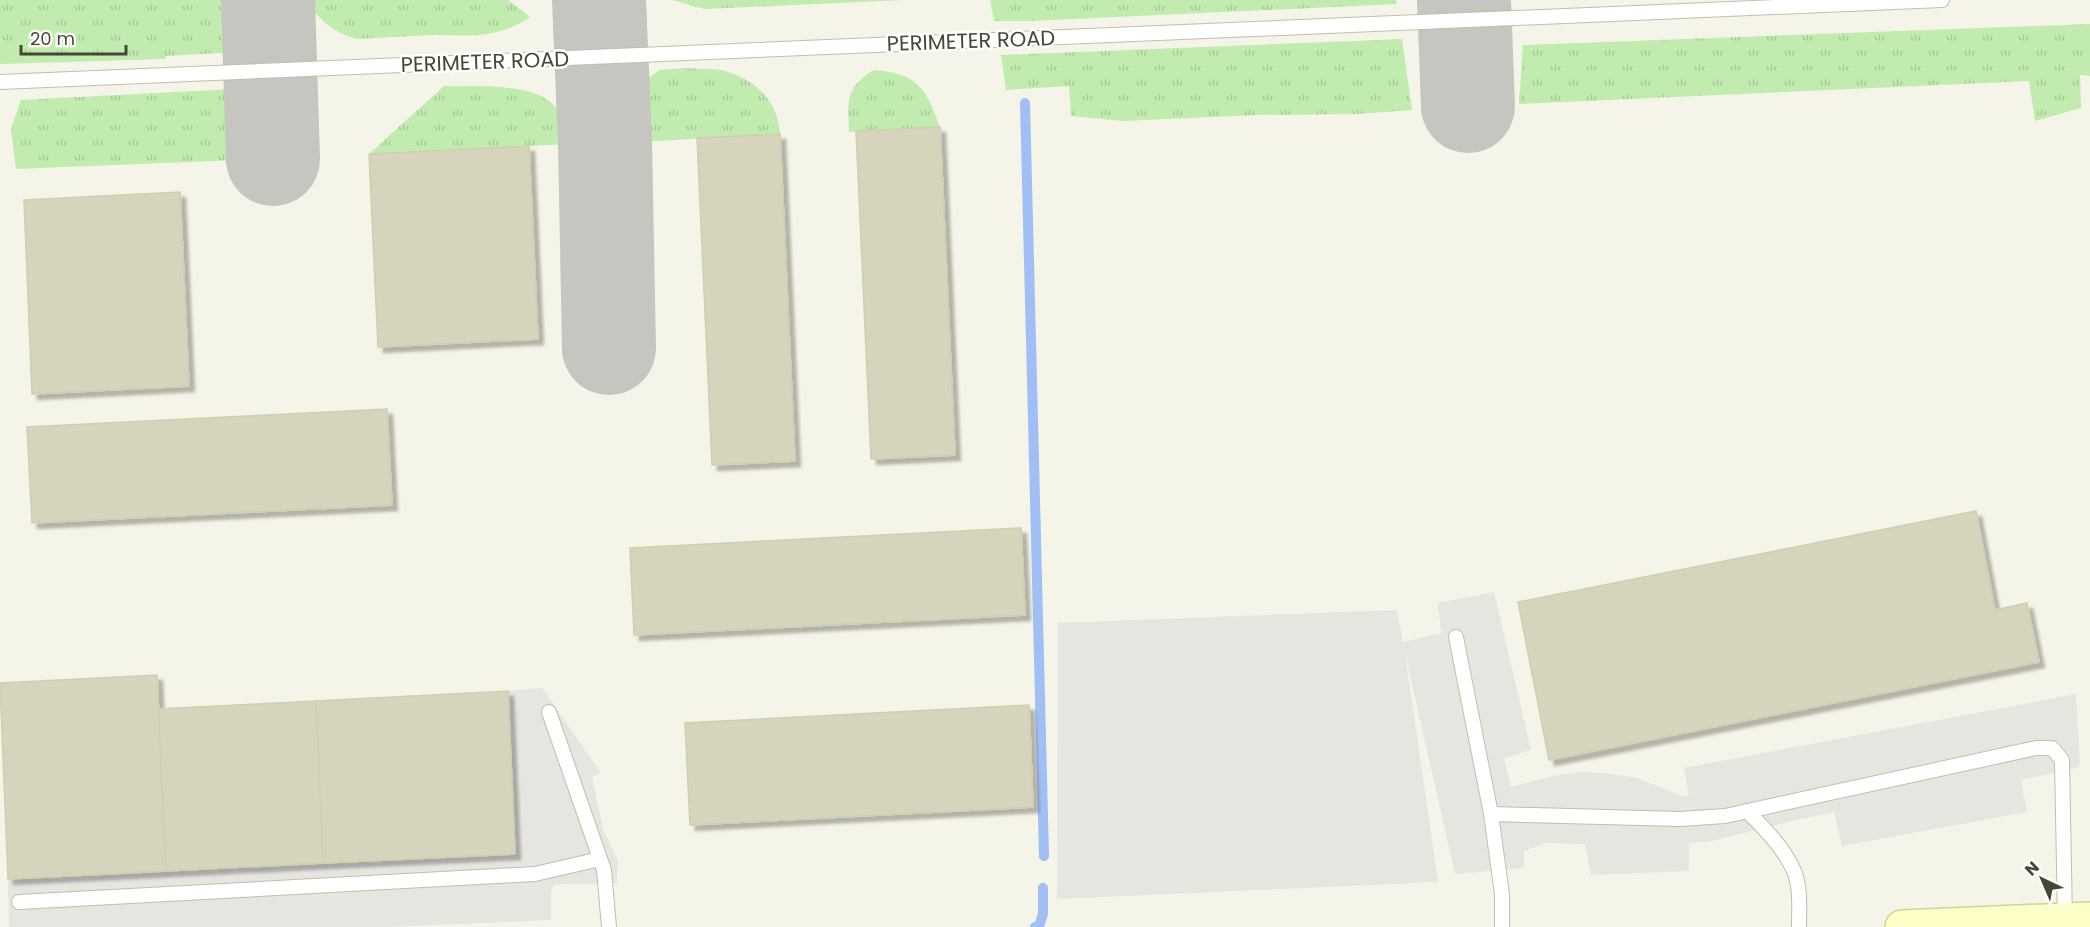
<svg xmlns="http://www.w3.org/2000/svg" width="2090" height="927" font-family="Poppins,sans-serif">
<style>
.grass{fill:url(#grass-tufts)}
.parking{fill:#e6e5e0}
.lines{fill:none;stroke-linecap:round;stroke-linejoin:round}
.stream{stroke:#a1bef5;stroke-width:10}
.taxiway{stroke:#c6c6c0;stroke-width:94}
.building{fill:#d7d4bd;stroke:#d3ceb0;stroke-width:1.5;filter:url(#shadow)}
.lane-casing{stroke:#c1bfaa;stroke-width:16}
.secondary-casing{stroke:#d4d393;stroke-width:36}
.lane{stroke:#fff;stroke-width:14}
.secondary{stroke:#feffc8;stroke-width:33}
.labels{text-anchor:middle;stroke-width:5;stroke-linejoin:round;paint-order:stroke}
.street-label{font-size:21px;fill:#494636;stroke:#fff}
</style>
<defs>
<pattern id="grass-tufts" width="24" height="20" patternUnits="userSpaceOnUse" patternTransform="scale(1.5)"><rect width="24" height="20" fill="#c1ebaf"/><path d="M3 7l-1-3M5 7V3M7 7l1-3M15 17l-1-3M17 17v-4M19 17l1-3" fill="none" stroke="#a7cb97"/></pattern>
<filter id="shadow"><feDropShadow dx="5.5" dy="5.5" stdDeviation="1.5" flood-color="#0004"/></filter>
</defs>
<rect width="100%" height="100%" fill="#f5f4e8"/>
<!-- grass -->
<path class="grass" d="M0 0H238L239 52 166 56 165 59 0 64Z
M305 0H508L530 17C495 40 470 35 431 35 406 36 382 38 357 39 333 33 319 19 305 0Z
M672 0H903L704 9Z
M990 0H1396L1397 4 1030 21H994Z
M2090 24V76L2080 75 2081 108 2035 121 2029 81 1519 104 1523 45Z
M1402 39 1412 110 1356 114 1258 115 1123 121 1071 116 1069 86 1006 90 1001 55Z
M683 68C695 69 709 68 721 70 754 78 778 100 780 134L637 142 638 103 645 80 660 70Z
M873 70C917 73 926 88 940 127L849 132C848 101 844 90 873 70Z
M444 86C476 87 537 81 557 109 565 120 567 131 570 144L369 154Z
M233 89C242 115 242 134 238 160L16 169 11 129 21 100Z"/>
<!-- parking -->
<path class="parking" d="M1494 592 1531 750 1504 758 1511 787 1557 775 1583 772 1606 773 1637 778 1682 796H1689L1684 768 2076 694 2080 767 2021 780 2027 812 1842 846 1834 812 1796 820 1707 842 1689 843V871L1591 875 1585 844 1545 843 1524 851V868L1455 874 1405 653 1438 882 1057 899 1058 623 1397 610 1403 642 1441 633 1438 603Z
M542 688 601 773 592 777 603 829 618 861 617 883 558 884 553 886 551 891V920L388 927H9L8 879 514 854 508 691Z"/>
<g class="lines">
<!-- stream -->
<path class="stream" d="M1025 103 1044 856
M1035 927 1039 926 1043 914V888"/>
<!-- taxiway -->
<path class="taxiway" d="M268 0 273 159
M599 0 605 143 609 348
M1464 0 1468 106"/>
</g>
<!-- building -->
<path class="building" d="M940 127 955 455 871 459 856 131Z
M780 134 795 461 712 465 697 138Z
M529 146 538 339 378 347 369 154Z
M180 192 189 386 32 394 24 200Z
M387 409 392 505 32 523 27 427Z
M1976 511 1995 610 2027 603 2039 662 1549 760 1518 602Z
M1021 528 1025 615 634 635 630 548Z
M157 675 166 871 8 879 0 683Z
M508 691 515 854 323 863 316 701Z
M316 701 323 863 166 871 158 709Z
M1029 705 1033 807 690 825 685 723Z"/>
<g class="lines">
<!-- lane casing -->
<g class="lane-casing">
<path id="lane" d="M0 82 1942 0
M1456 637 1491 814
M549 712 604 870 609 927
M1747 811C1764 828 1784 848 1794 871 1801 888 1799 909 1799 927
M19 902 535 874 600 859
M1502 927V894L1491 814 1680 819 1725 816 2036 748H2052L2062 760 2065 920"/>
</g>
<!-- secondary casing -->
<g class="secondary-casing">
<path id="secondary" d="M1902 927 2090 919"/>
</g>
<!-- lane -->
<use href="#lane" class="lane"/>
<!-- secondary -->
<use href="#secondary" class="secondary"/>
</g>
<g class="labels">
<!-- street labels -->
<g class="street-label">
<text transform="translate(971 41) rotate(-2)" y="7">PERIMETER ROAD</text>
<text transform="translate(485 62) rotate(-2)" y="7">PERIMETER ROAD</text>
</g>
</g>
<!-- north arrow -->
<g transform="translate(2042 879) rotate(316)" stroke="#ffffff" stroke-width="4.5" paint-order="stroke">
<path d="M0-4.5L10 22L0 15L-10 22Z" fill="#494636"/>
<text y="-9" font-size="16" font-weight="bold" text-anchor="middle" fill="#494636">N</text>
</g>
<!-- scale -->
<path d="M21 45v9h105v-9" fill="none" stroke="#494636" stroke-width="3"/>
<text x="30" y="45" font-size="18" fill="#494636" stroke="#ffffff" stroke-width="4.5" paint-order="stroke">20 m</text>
</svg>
